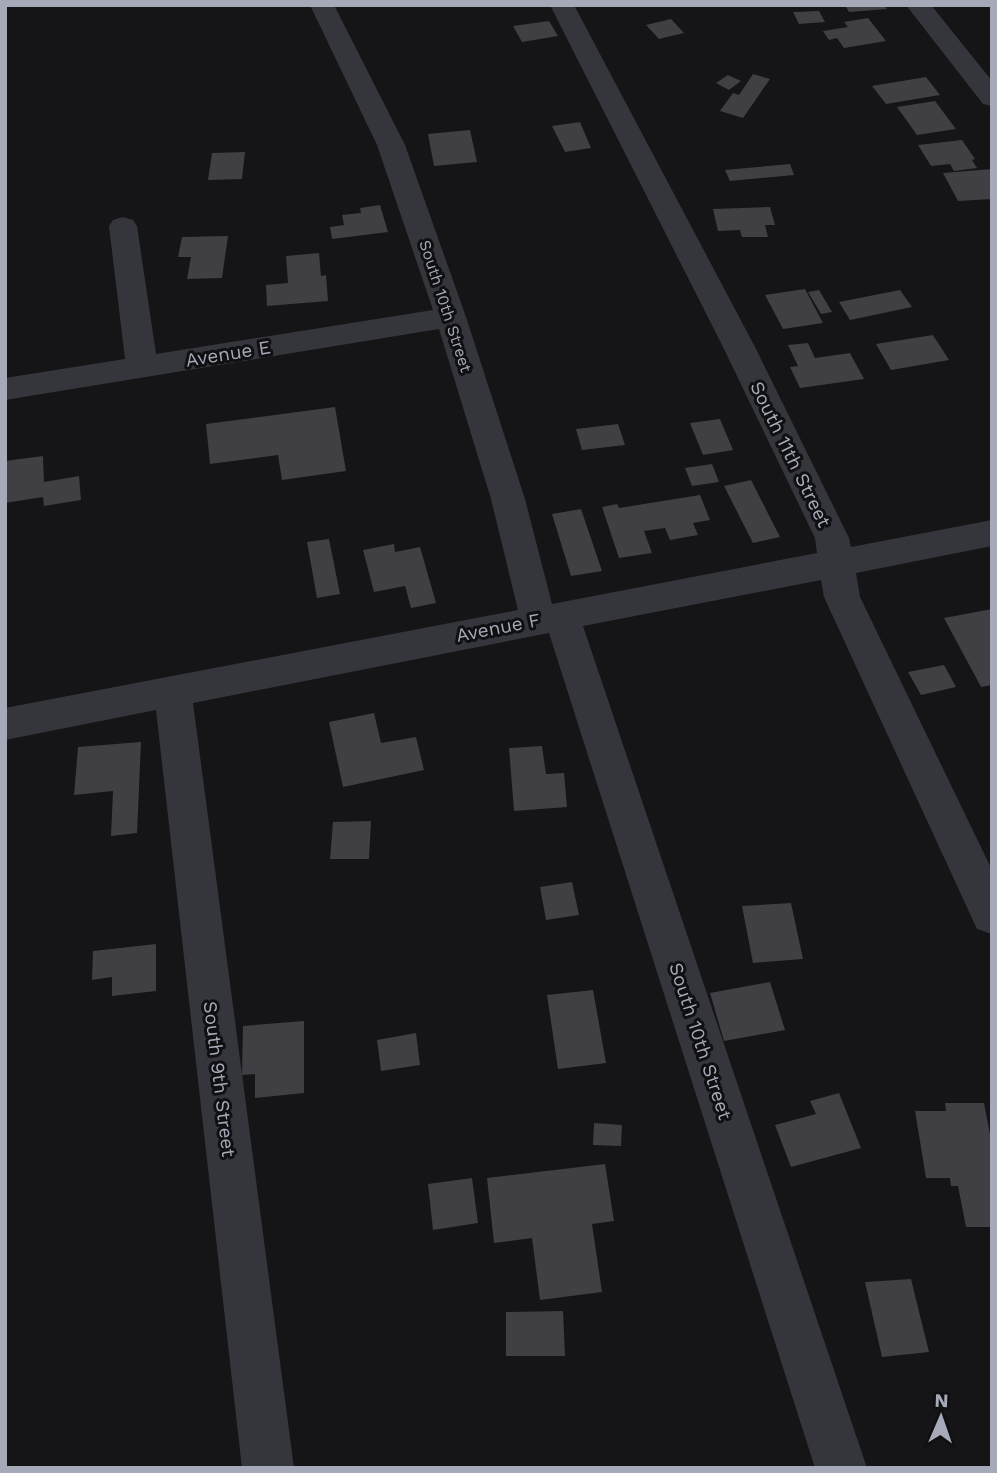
<svg xmlns="http://www.w3.org/2000/svg" width="997" height="1473" font-family="'Work Sans',sans-serif">
<style>
.building{fill:#3f3f44}
.lines{fill:none;stroke-linecap:round;stroke-linejoin:round}
.minor{fill:#35363c;fill-rule:evenodd}
.labels{text-anchor:middle;stroke-width:6;stroke-linejoin:round;paint-order:stroke}
.far-street-label{font-size:16px;fill:#a6aab8;stroke:#101012}
.street-label{font-size:19px;fill:#a6aab8;stroke:#101012}
</style>
<rect width="100%" height="100%" fill="#151517"/>
<!-- building -->
<path class="building" d="M845 5H884L887 9 849 12Z
M819 11 825 22 799 24 793 12Z
M868 18 886 41 844 48 837 38 829 40 823 31 848 27 844 22Z
M671 19 684 33 659 39 646 25Z
M549 21 558 36 522 42 513 26Z
M753 74 770 79 743 118 720 111 733 93 739 95Z
M728 75 741 81 729 90 716 83Z
M926 77 940 95 886 104 872 86Z
M935 101 956 129 917 135 897 107Z
M580 122 591 148 565 152 552 126Z
M470 130 477 162 434 166 428 134Z
M962 140 975 159 972 160 977 168 954 171 950 164 931 166 918 145Z
M245 152 242 179 208 180 212 153Z
M790 164 794 175 730 181 725 170Z
M992 169V199L958 201 943 173Z
M380 205 388 232 332 239 330 227 344 225 342 215 361 213 360 208Z
M770 207 775 225H765L768 237H742L740 230 718 231 713 209Z
M228 236 222 278 187 279 191 257H178L182 237Z
M319 253 321 276 326 275 328 301 267 306 266 285 288 283 286 256Z
M805 289 823 323 783 329 765 295Z
M819 290 832 312 821 314 808 292Z
M900 290 912 307 850 320 839 302Z
M933 335 949 360 891 370 876 344Z
M808 343 815 358 850 353 864 379 800 388 790 367 798 366 788 345Z
M335 407 346 471 282 480 278 455 210 464 206 424Z
M720 419 733 450 703 455 690 423Z
M618 424 625 445 582 450 576 429Z
M43 456 44 482 79 476 81 500 44 506 43 497 5 503V461Z
M712 464 719 482 692 486 685 468Z
M751 480 780 537 753 543 724 486Z
M700 495 710 520 693 523 698 535 670 540 665 528 644 531 652 553 619 558 602 507 617 504 619 508Z
M581 509 602 571 571 576 552 514Z
M329 539 340 594 317 598 307 542Z
M394 544 395 552 420 547 436 603 411 608 405 586 374 592 363 550Z
M992 609V685L981 687 944 618Z
M944 665 956 687 921 695 908 672Z
M374 713 381 743 416 737 424 770 343 787 329 722Z
M141 742 137 833 111 836 113 791 74 795 78 747Z
M542 746 546 774 564 773 567 807 514 811 509 748Z
M371 821 369 859H330L333 822Z
M572 882 579 915 546 920 540 887Z
M791 903 803 959 753 963 742 906Z
M156 944V991L112 996V977L92 980 93 951Z
M770 982 785 1030 724 1041 710 993Z
M593 990 606 1063 558 1069 547 995Z
M304 1021V1093L255 1098V1074L242 1075 243 1026Z
M416 1033 420 1065 381 1071 377 1040Z
M839 1093 861 1148 791 1167 775 1125 816 1114 810 1101Z
M945 1103H984L992 1145V1227H966L958 1186H951L950 1178H926L915 1111H946Z
M594 1123 622 1125 621 1146 593 1145Z
M605 1164 614 1221 592 1224 602 1292 540 1300 532 1238 494 1243 487 1178Z
M472 1178 478 1223 433 1230 428 1184Z
M911 1279 929 1352 882 1357 865 1282Z
M563 1311 565 1356H506V1312Z"/>
<g class="lines">
<!-- minor -->
<path class="minor" d="M310 5H334L405 145 466 317 525 499 552 604 817 553 815 538 723 347 550 5H574L755 347 849 538 851 547 992 520V546L856 573 860 597 992 870V934L977 929 824 597 821 580 583 626 867 1468H815L549 633 193 703 294 1468H242L156 710 5 740V708L518 610 491 499 439 329 5 400V378L125 359 109 226 113 220 123 217 133 220 137 226 156 354 433 310 377 145Z
M906 5H931L992 81V106L983 104Z"/>
</g>
<g class="labels">
<!-- far-street labels -->
<g class="far-street-label">
<text transform="translate(446 306) rotate(72)" y="6">South 10th Street</text>
</g>
<!-- street labels -->
<g class="street-label">
<text transform="translate(228 353) rotate(-9)" y="7">Avenue E</text>
<text transform="translate(791 454) rotate(64)" y="7">South 11th Street</text>
<text transform="translate(498 627) rotate(-11)" y="7">Avenue F</text>
<text transform="translate(701 1041) rotate(72)" y="7">South 10th Street</text>
<text transform="translate(220 1079) rotate(83)" y="7">South 9th Street</text>
</g>
</g>
<!-- border -->
<rect width="997" height="1473" fill="none" stroke="#a6aab8" stroke-width="14"/>
<!-- north arrow -->
<g transform="translate(941 1417) rotate(2)" stroke="#101012" stroke-width="5" paint-order="stroke">
<path d="M0-5L12 26L0 18L-12 26Z" fill="#a6aab8"/>
<text y="-10" font-size="19" font-weight="bold" text-anchor="middle" fill="#a6aab8">N</text>
</g>
</svg>
